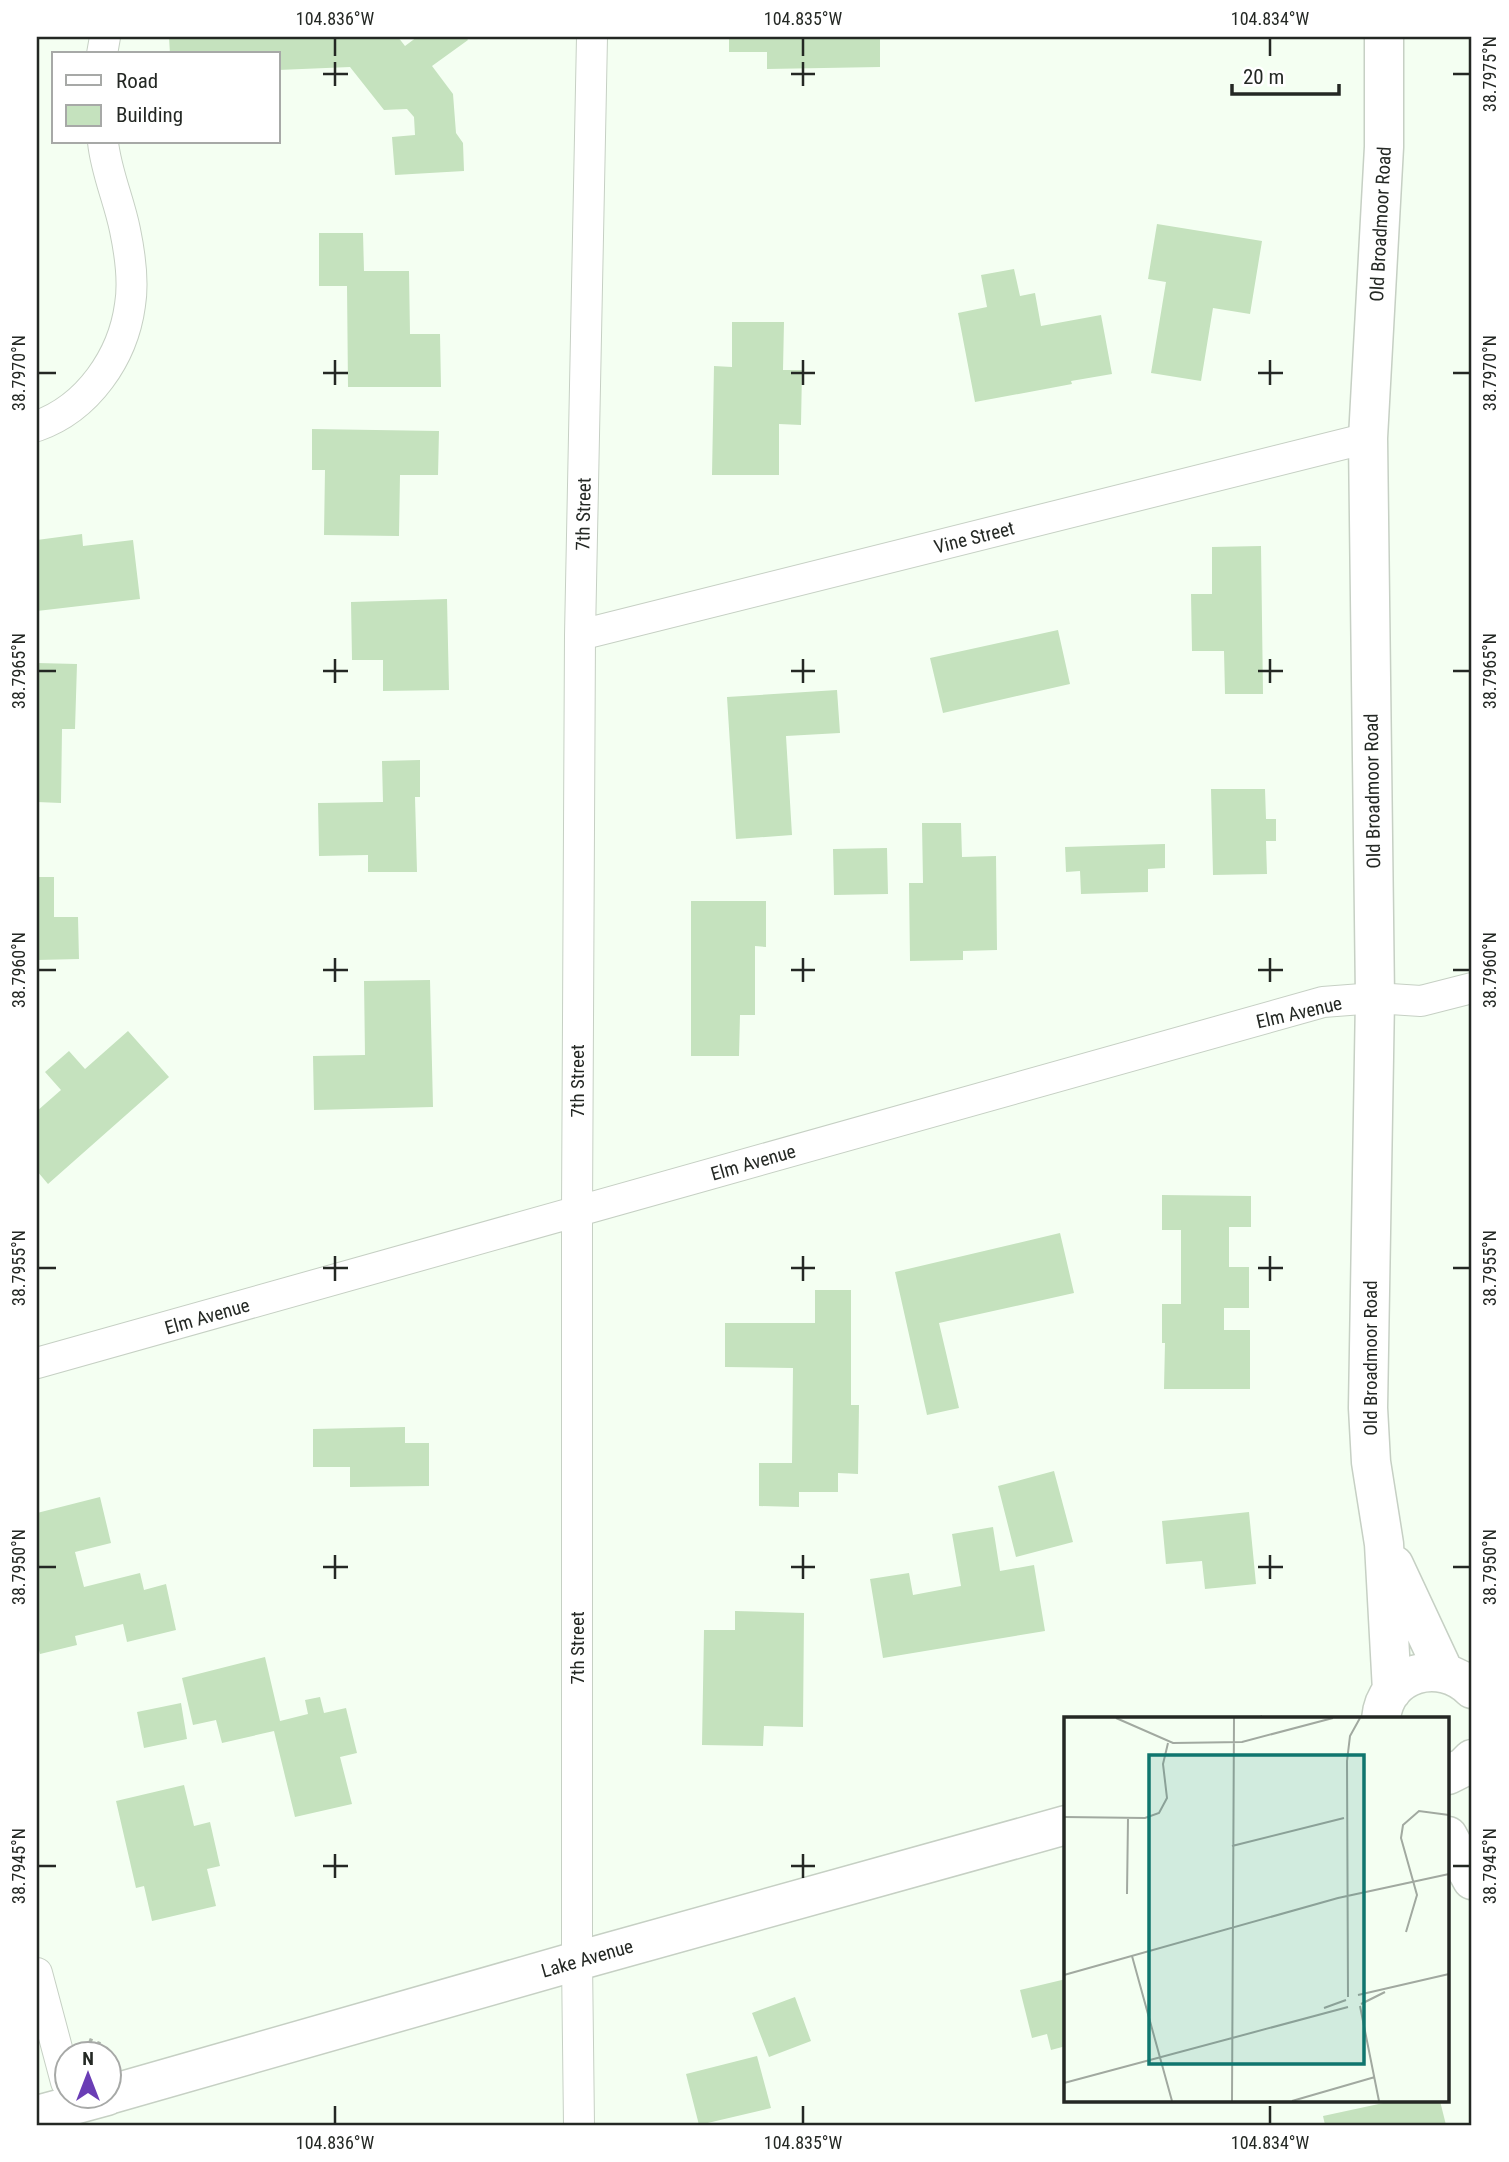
<svg xmlns="http://www.w3.org/2000/svg" width="1509" height="2162" font-family="'Roboto Condensed',sans-serif">
<style>
.building{fill:#c5e2be}
.lines{fill:none;stroke-linecap:round;stroke-linejoin:round}
.street-casing{stroke:#c6d0c4;stroke-width:32}
.secondary-casing{stroke:#c6d0c4;stroke-width:41}
.path{stroke:#adb5ab;stroke-width:4.5;stroke-dasharray:3.5 5;stroke-linecap:butt}
.street{stroke:#fff;stroke-width:30}
.secondary{stroke:#fff;stroke-width:38}
.ticks{fill:none;stroke:#242824;stroke-width:2.5}
.labels{text-anchor:middle;stroke-width:5;stroke-linejoin:round;paint-order:stroke}
.street-label{font-size:19px;fill:#242824;stroke:#fff}
.inset-road{fill:none;stroke:#a1a9a0;stroke-width:2}
.view{fill:#0f766e;fill-opacity:0.15;stroke:#0f766e;stroke-width:3.5}
.inset-edge{fill:none;stroke:#242824;stroke-width:3.5}
.neatline{fill:none;stroke:#242824;stroke-width:2.5}
.ticks-label{font-size:18px;text-anchor:middle;fill:#242824}
</style>
<rect width="100%" height="100%" fill="#f4fff2"/>
<!-- building -->
<path class="building" d="M169 37H398L405 46 417 37H466L468 40 432 66 453 94 456 133 463 143 464 171 395 175 392 137 415 135 414 117 407 109 384 110 350 67 278 70V54H233L232 52 229 54H170Z
M729 37H880V67L767 69V52H729Z
M1157 224 1262 241 1250 314 1213 308 1201 381 1151 373 1166 282 1148 279Z
M319 233H363L364 271H409L410 334H440L441 387H348L347 286H319Z
M1014 269 1020 296 1035 293 1041 326 1101 315 1112 374 1071 381 1072 384 975 402 958 313 987 307 981 275Z
M732 322H784L783 370H802L801 425 779 424V475H712L714 366 732 367Z
M312 429 439 431 438 475H400L399 536 324 535 325 470H312Z
M82 534 83 546 133 540 140 599 37 611V540Z
M1261 546 1263 694H1225L1224 651H1192L1191 594H1212V547Z
M447 599 449 690 383 691V660H352L351 602Z
M1058 630 1070 684 943 713 930 658Z
M37 663 77 664 75 729H62L61 803 37 802Z
M837 690 840 733 786 736 792 835 736 839 727 697Z
M420 760V797H415L417 872H368V855L319 856 318 803 383 802 382 761Z
M1211 789H1265L1266 819H1276V841H1266L1267 874 1213 875Z
M922 823H961L962 857 996 856 997 950 963 951V960L910 961 909 883H923Z
M1165 844V868L1148 869V892L1081 894 1080 871 1066 872 1065 847Z
M887 848 888 894 834 895 833 849Z
M37 877H54V917H78L79 959 37 960Z
M691 901H766V947L755 946V1015H740L739 1056H691Z
M430 980 433 1107 314 1110 313 1056 365 1055 364 981Z
M128 1031 169 1077 48 1184 37 1171V1111L61 1090 45 1072 69 1051 85 1069Z
M1162 1195 1251 1196V1227H1229V1267H1249V1308H1224V1330H1250V1389H1164L1165 1343H1162V1304H1181V1230H1162Z
M1060 1233 1074 1293 939 1323 959 1408 927 1415 895 1272Z
M815 1290H851V1405H859L858 1474 838 1473V1492H799V1507L759 1506V1463H792L793 1368 725 1367V1323H815Z
M405 1427V1443H429V1486L350 1487V1467H313V1429Z
M1054 1471 1073 1542 1016 1557 998 1486Z
M100 1497 111 1543 75 1552 84 1587 140 1573 144 1590 166 1584 176 1630 127 1642 123 1624 75 1636 77 1645 40 1654 37 1643V1513Z
M1249 1512 1256 1584 1205 1589 1202 1561 1166 1564 1162 1521Z
M993 1527 1000 1571 1034 1565 1045 1631 883 1658 870 1579 909 1573 913 1595 961 1586 952 1534Z
M735 1611 804 1613 803 1727 764 1726 763 1746 702 1745 704 1630H735Z
M265 1657 280 1721 308 1714 305 1700 320 1697 324 1713 346 1708 357 1753 340 1757 352 1804 295 1817 274 1731 222 1743 216 1720 193 1725 182 1678Z
M181 1703 187 1739 144 1748 137 1712Z
M184 1785 194 1826 210 1822 220 1866 207 1869 216 1906 152 1921 144 1886 136 1888 116 1801Z
M1066 1979V2046L1051 2050 1047 2034 1032 2038 1020 1990Z
M795 1997 811 2041 769 2057 752 2013Z
M757 2056 771 2108 699 2125 686 2074Z
M1388 2101H1440L1446 2125H1325L1323 2116 1388 2102Z"/>
<g class="lines">
<!-- street casing -->
<g class="street-casing">
<path id="street" d="M102 54 105 37
M37 426C88 408 123 357 130 305 134 281 130 254 125 230 119 200 106 172 103 142
M580 635 1368 438
M37 1363 1323 1002 1375 998 1421 1001 1472 988
M37 1973 66 2082
M579 2125 577 1961V1212L580 635 592 37"/>
</g>
<!-- secondary casing -->
<g class="secondary-casing">
<path id="secondary" d="M1384 37V147L1368 438 1375 998 1368 1408 1371 1462 1384 1544 1392 1691
M1394 1565 1444 1672
M1381 1719C1385 1672 1440 1657 1472 1689
M1448 1775 1464 1767 1472 1759
M1448 1836 1472 1880
M108 2095 577 1961 1066 1825
M37 2115 107 2096"/>
</g>
<!-- path -->
<path class="path" d="M1260 1719 1265 1715
M89 2040 102 2045"/>
<!-- street -->
<use href="#street" class="street"/>
<!-- secondary -->
<use href="#secondary" class="secondary"/>
</g>
<!-- ticks -->
<path class="ticks" d="M335 38V56M803 38V56M1270 38V56M335 62V86M803 62V86M323 74H348M791 74H815M1453 74H1470M335 360V385M803 360V385M1270 360V385M38 373H56M323 373H348M791 373H815M1258 373H1283M1453 373H1470M335 659V683M803 659V683M1270 659V683M38 671H56M323 671H348M791 671H815M1258 671H1283M1453 671H1470M335 958V982M803 958V982M1270 958V982M38 970H56M323 970H348M791 970H815M1258 970H1283M1453 970H1470M335 1256V1281M803 1256V1281M1270 1256V1281M38 1268H56M323 1268H348M791 1268H815M1258 1268H1283M1453 1268H1470M335 1555V1579M803 1555V1579M1270 1555V1579M38 1567H56M323 1567H348M791 1567H815M1258 1567H1283M1453 1567H1470M335 1854V1878M803 1854V1878M38 1866H56M323 1866H348M791 1866H815M1453 1866H1470M335 2106V2124M803 2106V2124M1270 2106V2124"/>
<g class="labels">
<!-- street labels -->
<g class="street-label">
<text transform="translate(1380 224) rotate(-87)" y="7">Old Broadmoor Road</text>
<text transform="translate(583 514) rotate(-89)" y="7">7th Street</text>
<text transform="translate(974 537) rotate(-14)" y="7">Vine Street</text>
<text transform="translate(1372 791) rotate(-91)" y="7">Old Broadmoor Road</text>
<text transform="translate(1299 1012) rotate(-13)" y="7">Elm Avenue</text>
<text transform="translate(577 1081) rotate(-90)" y="7">7th Street</text>
<text transform="translate(753 1162) rotate(-16)" y="7">Elm Avenue</text>
<text transform="translate(207 1316) rotate(-16)" y="7">Elm Avenue</text>
<text transform="translate(1370 1358) rotate(-90)" y="7">Old Broadmoor Road</text>
<text transform="translate(577 1648) rotate(-90)" y="7">7th Street</text>
<text transform="translate(587 1958) rotate(-16)" y="7">Lake Avenue</text>
</g>
</g>
<!-- overview -->
<g transform="translate(1064 1717)">
<rect width="385" height="385" fill="#f4fff2"/>
<path class="inset-road" d="M52 1 109 26 178 25 269 1M0 100 81 101 95 96 103 81 99 47 104 26M168 129 280 101M63 177 64 101M342 215 353 178 337 121 339 108 355 94 385 98M68 239 108 384M0 258 274 181 385 157M294 278 385 257M284 280 283 44 286 19 296 1M297 287 321 275M296 289 315 384M260 291 282 283M0 366 284 290M168 384 170 1M228 384 311 360"/>
<path class="view" d="M85 38H300V347H85Z"/>
<rect width="385" height="385" class="inset-edge"/>
</g>
<!-- border -->
<rect width="1509" height="2162" fill="none" stroke="#ffffff" stroke-width="77"/>
<!-- legend -->
<rect x="52" y="52" width="228" height="91" fill="#ffffff" stroke="#a7a9a7" stroke-width="2"/>
<rect x="66" y="75" width="35" height="10" fill="#ffffff" stroke="#a7a9a7" stroke-width="2"/>
<text x="116" y="88" font-size="21" fill="#242824">Road</text>
<rect x="66" y="105" width="35" height="21" fill="#c5e2be" stroke="#a7a9a7" stroke-width="2"/>
<text x="116" y="122" font-size="21" fill="#242824">Building</text>
<!-- north arrow -->
<g transform="translate(88 2075)"><circle r="33" fill="#ffffff" stroke="#a7a9a7" stroke-width="2"/>
<path d="M0-5L12 26L0 18L-12 26Z" fill="#6a3db5"/>
<text y="-10" font-size="19" font-weight="bold" text-anchor="middle" fill="#242824">N</text>
</g>
<!-- scale -->
<path d="M1232 84v10h107v-10" fill="none" stroke="#242824" stroke-width="3.5"/>
<text x="1243" y="84" font-size="21" fill="#242824" stroke="#ffffff" stroke-width="5" paint-order="stroke">20 m</text>
<rect x="38" y="38" width="1432" height="2086" class="neatline"/>
<g class="ticks-label">
<text x="335" y="25">104.836°W</text>
<text x="803" y="25">104.835°W</text>
<text x="1270" y="25">104.834°W</text>
<text transform="translate(1490 74) rotate(-90)" y="6">38.7975°N</text>
<text transform="translate(19 373) rotate(-90)" y="6">38.7970°N</text>
<text transform="translate(1490 373) rotate(-90)" y="6">38.7970°N</text>
<text transform="translate(19 671) rotate(-90)" y="6">38.7965°N</text>
<text transform="translate(1490 671) rotate(-90)" y="6">38.7965°N</text>
<text transform="translate(19 970) rotate(-90)" y="6">38.7960°N</text>
<text transform="translate(1490 970) rotate(-90)" y="6">38.7960°N</text>
<text transform="translate(19 1268) rotate(-90)" y="6">38.7955°N</text>
<text transform="translate(1490 1268) rotate(-90)" y="6">38.7955°N</text>
<text transform="translate(19 1567) rotate(-90)" y="6">38.7950°N</text>
<text transform="translate(1490 1567) rotate(-90)" y="6">38.7950°N</text>
<text transform="translate(19 1866) rotate(-90)" y="6">38.7945°N</text>
<text transform="translate(1490 1866) rotate(-90)" y="6">38.7945°N</text>
<text x="335" y="2149">104.836°W</text>
<text x="803" y="2149">104.835°W</text>
<text x="1270" y="2149">104.834°W</text>
</g>
</svg>
